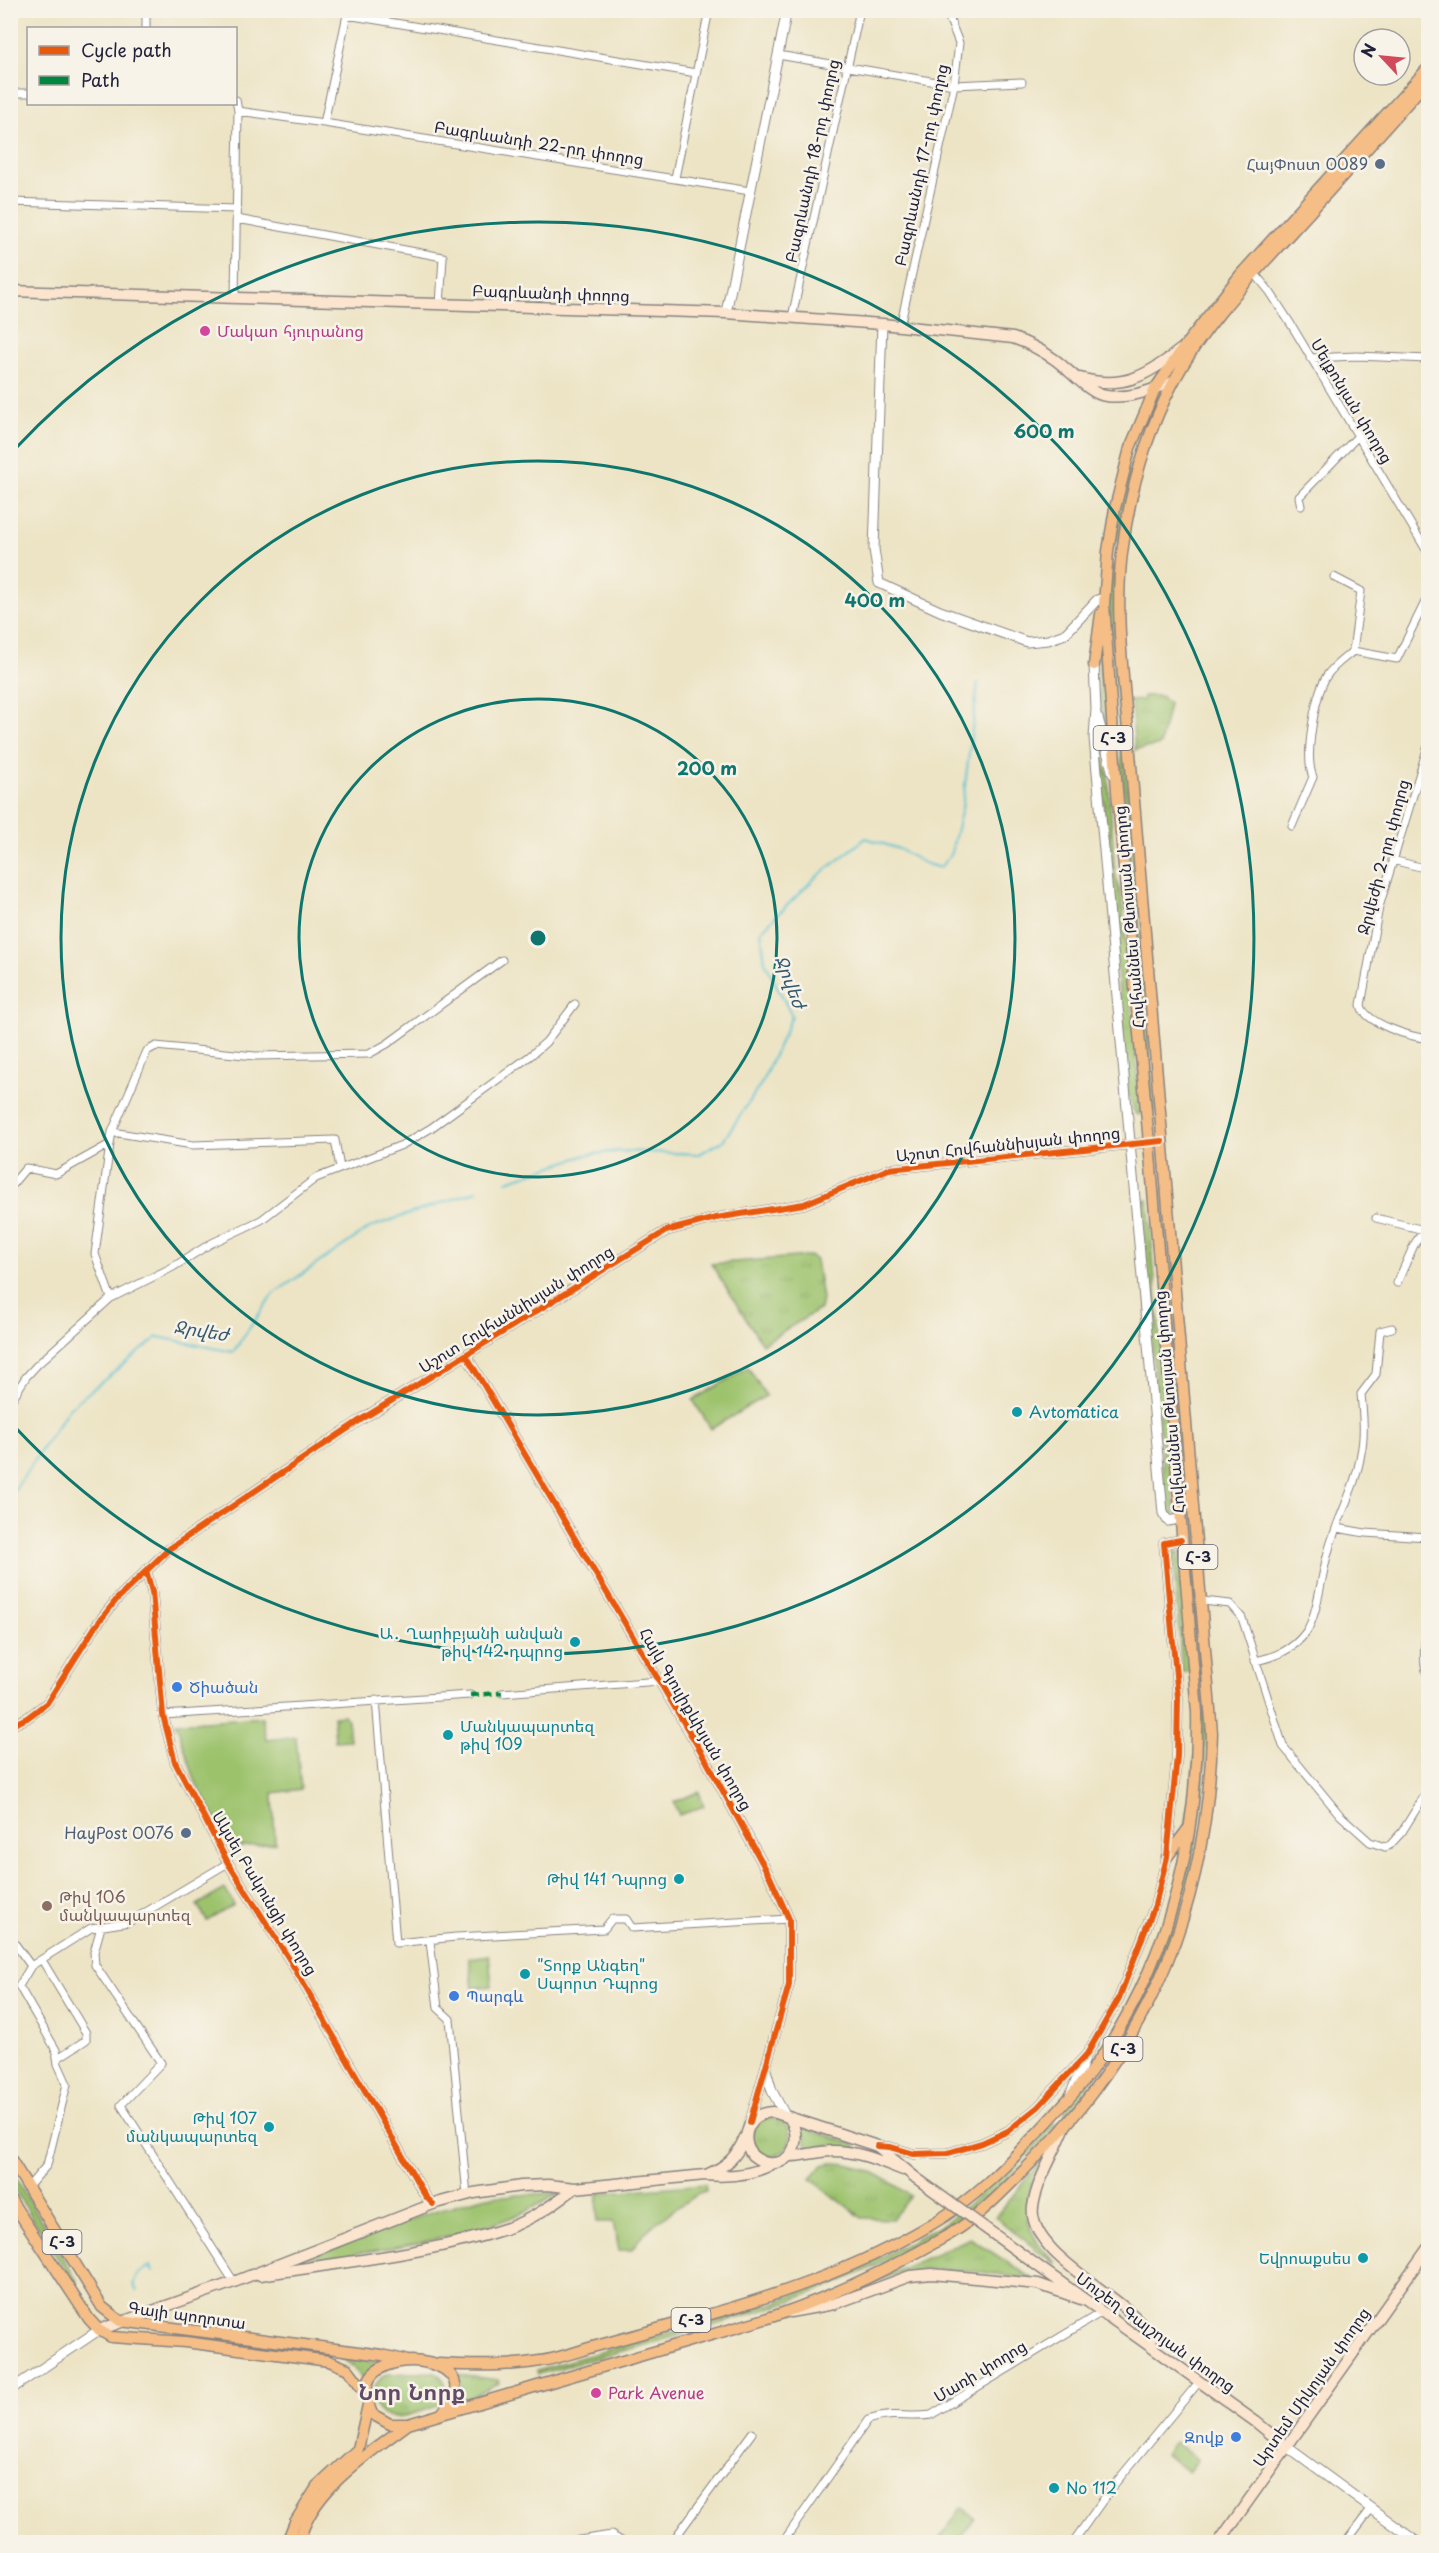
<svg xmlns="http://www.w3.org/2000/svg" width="1439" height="2553" font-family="'Playpen Sans','Noto Sans Armenian',sans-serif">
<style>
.grass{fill:url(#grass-tufts);stroke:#5f7254;stroke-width:1.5}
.green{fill:#9cc26c;stroke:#5f7254;stroke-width:1.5}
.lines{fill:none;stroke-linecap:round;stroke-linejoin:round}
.stream{stroke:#57c1d3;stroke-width:2}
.minor-casing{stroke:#888380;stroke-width:9}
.tertiary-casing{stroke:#888380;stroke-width:11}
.secondary-casing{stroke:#888380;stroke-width:13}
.primary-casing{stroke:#888380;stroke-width:13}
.minor{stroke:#fff;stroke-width:7}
.tertiary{stroke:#fff;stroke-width:9}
.secondary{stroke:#fbe5cf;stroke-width:10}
.primary{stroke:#f6be87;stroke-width:10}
.secondary-bridge-casing{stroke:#888380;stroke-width:13;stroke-linecap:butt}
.secondary-bridge{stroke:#fbe5cf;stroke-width:10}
.quiet{stroke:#00873e;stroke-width:4.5;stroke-dasharray:9 4.5;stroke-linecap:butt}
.cycleway-casing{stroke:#f7f3e8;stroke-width:10}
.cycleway{stroke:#e8590c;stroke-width:6}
.ring{fill:none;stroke:#0f766e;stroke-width:3}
.service-dot{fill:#5c6f8a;stroke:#f7f3e8;stroke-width:2}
.hotel-dot{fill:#d1479c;stroke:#f7f3e8;stroke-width:2}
.culture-dot{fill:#0f9aa8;stroke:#f7f3e8;stroke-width:2}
.shop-dot{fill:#3f7fe0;stroke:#f7f3e8;stroke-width:2}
.education-dot{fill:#8d6e63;stroke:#f7f3e8;stroke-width:2}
.labels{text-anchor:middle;stroke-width:5;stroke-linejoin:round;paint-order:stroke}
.shield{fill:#f7f3e8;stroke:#62616f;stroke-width:1.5}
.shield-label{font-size:15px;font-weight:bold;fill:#22223b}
.street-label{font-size:16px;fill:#22223b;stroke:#f7f3e8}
.service-label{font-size:16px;fill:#4e5e75;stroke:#f7f3e8;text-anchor:end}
.hotel-label{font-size:16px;fill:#b23c85;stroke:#f7f3e8;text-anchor:start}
.culture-label{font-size:16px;fill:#0d838f;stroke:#f7f3e8;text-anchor:start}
.shop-label{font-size:16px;fill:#366cbe;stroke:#f7f3e8;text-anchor:start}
.education-label{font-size:16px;fill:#785e54;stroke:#f7f3e8;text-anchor:start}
.water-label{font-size:18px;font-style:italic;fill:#355a70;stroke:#f7f3e8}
.district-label{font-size:22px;font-weight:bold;fill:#614b69;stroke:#f7f3e8}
.centre{fill:#0f766e;stroke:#f7f3e8;stroke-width:3}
.ring-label{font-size:18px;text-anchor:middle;font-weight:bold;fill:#0f766e;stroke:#f7f3e8;stroke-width:5;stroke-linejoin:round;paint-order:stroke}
</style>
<defs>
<pattern id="grass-tufts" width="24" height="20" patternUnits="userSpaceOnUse" patternTransform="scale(1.5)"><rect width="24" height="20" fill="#9cc26c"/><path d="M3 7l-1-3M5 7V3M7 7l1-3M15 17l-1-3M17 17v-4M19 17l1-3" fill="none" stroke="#86a65e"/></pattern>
</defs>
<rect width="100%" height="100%" fill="#f7f3e8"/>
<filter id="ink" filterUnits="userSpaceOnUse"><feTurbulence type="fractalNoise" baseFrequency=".0167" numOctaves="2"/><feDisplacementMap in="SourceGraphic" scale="12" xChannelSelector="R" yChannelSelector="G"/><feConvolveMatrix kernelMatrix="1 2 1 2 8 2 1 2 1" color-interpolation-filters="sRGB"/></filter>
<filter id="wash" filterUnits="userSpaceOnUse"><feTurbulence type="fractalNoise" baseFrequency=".008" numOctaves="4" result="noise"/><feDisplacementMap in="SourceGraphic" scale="24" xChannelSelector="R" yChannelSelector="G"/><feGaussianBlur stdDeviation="1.35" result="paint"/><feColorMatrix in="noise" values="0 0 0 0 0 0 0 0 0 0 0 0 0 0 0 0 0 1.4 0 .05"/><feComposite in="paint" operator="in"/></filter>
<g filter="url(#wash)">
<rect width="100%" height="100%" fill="#ede4c5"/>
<!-- grass -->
<path class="grass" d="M1142 430 1146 431 1118 542 1114 541 1126 483Z
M1112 565 1115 566V636L1155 1111 1151 1112 1112 652 1109 595Z
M1101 631 1110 753C1101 713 1095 673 1101 631Z
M1143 696H1161L1169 704 1160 745 1135 750 1131 701 1143 700Z
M1098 733 1108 775 1115 873 1122 900 1141 1112 1138 1115 1135 1113 1127 1090Z
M1161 1190 1187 1492 1183 1494 1157 1191Z
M1148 1200 1175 1513 1167 1514 1149 1315 1142 1201Z
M809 1256 816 1260 822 1299 820 1309 762 1344 711 1264Z
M1173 1551 1179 1552 1190 1672H1182Z
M1194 1564 1203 1681 1201 1682 1189 1565Z
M1201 1712 1205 1713C1209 1836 1177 1964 1105 2065 1094 2080 1081 2105 1065 2114V2110L1104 2059 1175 1911Z
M344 1715 348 1720 350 1740 335 1741 333 1716Z
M752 2137a19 19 0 1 1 38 0a19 19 0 1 1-38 0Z
M1054 2122 1057 2125C1022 2162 986 2202 944 2230 929 2240 911 2247 895 2256 783 2314 658 2340 538 2374L537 2370 773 2303 878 2259 945 2223 975 2199Z
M800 2126 854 2144 857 2148 825 2146 808 2149Z
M1045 2156C1021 2202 1017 2226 1056 2263H1054L995 2217Z
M830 2163C861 2162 887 2179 911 2196L892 2219 862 2218 811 2179 823 2165Z
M11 2170 77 2281 73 2283 11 2184Z
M970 2238 1033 2279C997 2275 957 2266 921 2270 890 2273 858 2291 828 2302Z
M342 2358 381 2363 370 2370 363 2381 355 2368Z
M433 2372C446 2377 451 2392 441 2403 435 2408 426 2410 419 2412 395 2420 370 2422 374 2387L382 2376 388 2374Z
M458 2375 498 2380 499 2383 462 2401 461 2384Z"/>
<!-- green -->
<path class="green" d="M748 1367 766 1396 711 1429 693 1400Z
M262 1717 266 1740 296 1737 301 1789 273 1793 275 1843 231 1848 196 1783 176 1723Z
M699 1792 704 1806 679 1815 674 1802Z
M225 1889 234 1905 207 1921 197 1905Z
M489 1955 492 1986 473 1988 469 1958Z
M705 2184 706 2191 699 2193C674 2210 648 2224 631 2250H619L613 2222H597L598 2193Z
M559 2193C486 2240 394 2246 310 2261L309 2257 431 2212 483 2197Z
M1174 2442 1198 2460 1188 2472 1165 2454Z
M961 2508 975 2518 957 2542H946L940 2538Z"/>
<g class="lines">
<!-- stream -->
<path class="stream" d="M507 1181 586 1155 620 1151 699 1154 723 1141 761 1084 792 1016 765 962 761 931 814 879 866 838 899 849 924 863 940 868 951 853 962 808 978 683
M10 1497 69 1408 158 1337 233 1352 273 1294 371 1227 477 1191
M137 2291 133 2284 137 2275 150 2266 153 2272"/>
</g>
</g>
<g filter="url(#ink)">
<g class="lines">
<!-- minor casing -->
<g class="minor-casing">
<path id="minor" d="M347 15 696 73
M146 28V10
M778 55 954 85 1022 82
M10 93H28
M236 100 238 111
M324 123 750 191
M675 178 709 10
M10 202 237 209
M237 219 443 257 440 305
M1252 270 1270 292 1292 326 1428 553
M235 298 238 111 324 123 348 10
M792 317 860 10
M900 327 954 85 959 43 946 10
M1310 358 1357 356 1428 359
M1301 506 1299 497 1357 437
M1334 577 1361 591 1353 651
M1428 746 1379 907 1361 1005C1363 1022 1413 1039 1428 1038
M1292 826 1313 777C1304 757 1315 696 1326 677 1331 667 1345 658 1353 651L1397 659 1428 596
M1392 860 1428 869
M112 1132 193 1145 335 1140 340 1168
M10 1187 26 1168 56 1174 110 1144
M1376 1218 1424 1230
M1397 1283 1414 1245 1428 1223
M111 1298 95 1254 110 1144 112 1132 147 1051 156 1046 255 1056 369 1054 387 1044 502 960
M10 1402 26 1377 37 1365 111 1298 173 1267 210 1244 261 1220 316 1178 402 1145 431 1128 530 1056 546 1042 575 1004
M1337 1528 1365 1533 1428 1537
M1203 1601 1230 1604 1242 1618 1283 1746 1340 1815 1370 1842 1385 1847 1390 1845 1402 1832 1428 1790
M1428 1617C1426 1635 1421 1660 1428 1677
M1255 1661C1275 1657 1293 1650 1306 1632 1318 1615 1322 1570 1329 1549 1338 1517 1356 1487 1361 1453 1365 1434 1363 1414 1361 1394L1376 1374 1380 1331 1392 1328
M502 1693 660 1681
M376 1700 396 1943 456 1937 604 1929 612 1919H626L632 1928 789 1919
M163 1715 470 1695
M101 1927 94 1952 95 1965 161 2063 121 2105 234 2282
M10 1937 31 1966 19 1986 56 2050 58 2064 67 2084 47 2165 28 2187
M430 1941 438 2008 450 2019 467 2195
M42 1960 86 2033V2040L58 2058
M31 1966 91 1928 129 1922 228 1863
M567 2542 611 2535 623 2542
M672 2542 752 2433
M783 2542 868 2420C895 2411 906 2419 931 2415L1102 2312
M1073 2542 1113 2486 1199 2382
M1346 2542 1371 2509"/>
</g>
<!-- tertiary casing -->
<g class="tertiary-casing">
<path id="tertiary" d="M726 313 787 10
M882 324 874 549 879 583 940 611 1027 642 1048 640 1065 634 1097 600 1104 598
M1094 665 1096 709 1094 738 1163 1513 1168 1521 1179 1519
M1098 718 1113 774
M466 1355 706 1760 770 1877 789 1919V1985L750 2122
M146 1570 152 1592 163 1715 175 1762 228 1863 291 1962 426 2197 433 2204
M10 1726 27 1718 47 1703 95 1627 117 1599 169 1549 362 1419 666 1231 716 1218 804 1204 889 1169 1162 1141
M766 2070 772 2091 785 2115
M1071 2093 1085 2059
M877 2146 890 2147 914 2154 948 2153 982 2143 1008 2131 1038 2107 1087 2054 1119 1998 1155 1905 1167 1857 1177 1756 1178 1698 1164 1543 1181 1540
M10 2390 99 2330
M1287 2447 1417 2542"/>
</g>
<!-- secondary casing -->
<g class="secondary-casing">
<path id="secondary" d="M10 291 726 313 882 324 1013 338C1028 343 1041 350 1054 359 1069 369 1089 394 1106 396 1130 399 1152 390 1173 382
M1080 378C1122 390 1147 376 1180 350
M790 2119C808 2149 779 2178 752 2155 739 2135 750 2113 773 2112L877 2146 916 2178
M1065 2126C1055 2153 1037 2179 1033 2207 1027 2250 1110 2290 1136 2318 1145 2327 1150 2337 1154 2349
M790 2156C804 2156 818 2151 833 2151 858 2151 880 2161 903 2170
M706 2175C727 2166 736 2158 745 2137
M1049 2274 1256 2422 1287 2447
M260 2275C341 2262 430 2254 508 2228 533 2219 555 2203 575 2188
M790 2312 834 2304 910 2276 932 2274 1038 2284 1087 2301
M99 2330 234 2282 433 2204 474 2193 521 2186 548 2185 575 2188 705 2175C728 2177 754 2175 774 2163
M1219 2542 1428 2248"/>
</g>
<!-- primary casing -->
<g class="primary-casing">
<path id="primary" d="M1094 665 1101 614
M1167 1857 1188 1829
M10 2158 102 2307 120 2321 382 2355 404 2360
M10 2199 89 2319 99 2330 111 2337 185 2342 329 2361 348 2369 366 2393
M439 2364C472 2366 506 2367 540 2361 556 2359 573 2353 589 2348 621 2339 654 2330 686 2321 771 2298 857 2269 932 2224 972 2201 1007 2165 1038 2132 1061 2107 1085 2082 1103 2054 1172 1953 1199 1833 1197 1712L1149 1143 1117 791 1104 604 1108 551 1115 508 1130 448 1155 389 1183 348 1241 274 1428 68
M442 2413C493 2360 383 2344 368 2382 364 2392 368 2404 372 2414L390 2424H408C492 2399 576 2375 660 2350 701 2337 743 2327 783 2313 842 2292 899 2264 952 2233 983 2214 1010 2184 1035 2159 1153 2038 1208 1902 1212 1733L1130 753C1125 689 1114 616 1122 553 1129 494 1146 434 1174 381 1203 326 1248 280 1289 235 1336 184 1382 132 1428 80
M287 2542 295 2522 317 2487 358 2449 368 2405
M299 2542C311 2490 368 2454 408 2424"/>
</g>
<!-- minor -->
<use href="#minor" class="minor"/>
<!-- tertiary -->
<use href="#tertiary" class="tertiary"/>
<!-- secondary -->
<use href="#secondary" class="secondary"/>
<!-- primary -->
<use href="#primary" class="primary"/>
<!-- secondary-bridge casing -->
<g class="secondary-bridge-casing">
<path id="secondary-bridge" d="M916 2178 1049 2274"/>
</g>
<!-- secondary-bridge -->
<use href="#secondary-bridge" class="secondary-bridge"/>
<!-- quiet -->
<path class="quiet" d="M470 1695 502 1693"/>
<!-- cycleway casing -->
<g class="cycleway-casing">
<path id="cycleway" d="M466 1355 706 1760 770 1877 789 1919V1985L750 2122
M146 1570 152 1592 163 1715 175 1762 228 1863 291 1962 426 2197 433 2204
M10 1726 27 1718 47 1703 95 1627 117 1599 169 1549 362 1419 666 1231 716 1218 804 1204 889 1169 1162 1141
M877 2146 890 2147 914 2154 948 2153 982 2143 1008 2131 1038 2107 1087 2054 1119 1998 1155 1905 1167 1857 1177 1756 1178 1698 1164 1543 1181 1540"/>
</g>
<!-- cycleway -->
<use href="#cycleway" class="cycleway"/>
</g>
</g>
<!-- distance rings -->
<g class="ring">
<circle cx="538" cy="938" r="239"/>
<circle cx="538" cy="938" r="477"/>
<path d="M14 450A716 716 0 1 1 14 1426"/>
</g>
<!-- markers -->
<g class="service-dot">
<circle cx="1380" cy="164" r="6"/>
<circle cx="186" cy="1833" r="6"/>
</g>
<g class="hotel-dot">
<circle cx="205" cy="331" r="6"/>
<circle cx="596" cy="2393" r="6"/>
</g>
<g class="culture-dot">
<circle cx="1017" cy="1412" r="6"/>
<circle cx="575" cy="1642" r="6"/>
<circle cx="448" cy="1735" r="6"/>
<circle cx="679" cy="1879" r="6"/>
<circle cx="525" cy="1974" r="6"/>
<circle cx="269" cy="2127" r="6"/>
<circle cx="1363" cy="2258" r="6"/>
<circle cx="1054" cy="2488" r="6"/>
</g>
<g class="shop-dot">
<circle cx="177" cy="1687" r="6"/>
<circle cx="454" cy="1996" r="6"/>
<circle cx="1236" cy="2437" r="6"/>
</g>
<circle class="education-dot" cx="47" cy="1906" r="6"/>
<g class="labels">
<!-- shield labels -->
<g class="shield">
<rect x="1093.5" y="726" width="39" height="24" rx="4.5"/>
<rect x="1178.5" y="1545" width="39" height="24" rx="4.5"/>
<rect x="1103.5" y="2037" width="39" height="24" rx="4.5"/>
<rect x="42.5" y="2230" width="39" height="24" rx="4.5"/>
<rect x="671.5" y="2308" width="39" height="24" rx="4.5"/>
</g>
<g class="shield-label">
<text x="1113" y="743">Հ-3</text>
<text x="1198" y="1562">Հ-3</text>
<text x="1123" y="2054">Հ-3</text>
<text x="62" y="2247">Հ-3</text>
<text x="691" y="2325">Հ-3</text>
</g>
<!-- street labels -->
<g class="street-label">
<text transform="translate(539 143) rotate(9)" y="6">Բագրևանդի 22-րդ փողոց</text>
<text transform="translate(812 161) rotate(-78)" y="6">Բագրևանդի 18-րդ փողոց</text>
<text transform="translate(921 165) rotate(-78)" y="6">Բագրևանդի 17-րդ փողոց</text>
<text transform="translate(551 293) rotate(2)" y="6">Բագրևանդի փողոց</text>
<text transform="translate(1352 401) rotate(59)" y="6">Մելքոնյան փողոց</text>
<text transform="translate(1383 857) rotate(-75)" y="6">Ջրվեժի 2-րդ փողոց</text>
<text transform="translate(1129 917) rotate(-95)" y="6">Հովհաննես Թևոսյան փողոց</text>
<text transform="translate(1008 1144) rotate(-6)" y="6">Աշոտ Հովհաննիսյան փողոց</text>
<text transform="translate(516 1309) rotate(-32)" y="6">Աշոտ Հովհաննիսյան փողոց</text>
<text transform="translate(1169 1402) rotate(-95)" y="6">Հովհաննես Թևոսյան փողոց</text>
<text transform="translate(696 1719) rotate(60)" y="6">Հայկ Գյուլիքևխյան փողոց</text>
<text transform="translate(265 1893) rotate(59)" y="6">Ակսել Բակունցի փողոց</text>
<text transform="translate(187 2315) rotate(8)" y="6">Գայի պողոտա</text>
<text transform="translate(1156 2332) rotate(36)" y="6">Մուշեղ Գալշոյան փողոց</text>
<text transform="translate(980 2371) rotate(-31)" y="6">Մառի փողոց</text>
<text transform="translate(1311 2387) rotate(-55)" y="6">Արտեմ Միկոյան փողոց</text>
</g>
<!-- service labels -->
<g class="service-label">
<text x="1368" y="170">ՀայՓոստ 0089</text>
<text x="174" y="1839">HayPost 0076</text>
</g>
<!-- hotel labels -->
<g class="hotel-label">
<text x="217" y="337">Մակաո հյուրանոց</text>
<text x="608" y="2399">Park Avenue</text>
</g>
<!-- culture labels -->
<g class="culture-label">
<text x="1029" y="1418">Avtomatica</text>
<text x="563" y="1639" text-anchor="end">Ա․ Ղարիբյանի անվան<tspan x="563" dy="18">թիվ 142 դպրոց</tspan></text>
<text x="460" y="1732">Մանկապարտեզ<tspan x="460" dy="18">թիվ 109</tspan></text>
<text x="667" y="1885" text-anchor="end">Թիվ 141 Դպրոց</text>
<text x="537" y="1971">"Տորք Անգեղ"<tspan x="537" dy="18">Սպորտ Դպրոց</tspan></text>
<text x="257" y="2124" text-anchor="end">Թիվ 107<tspan x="257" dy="18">մանկապարտեզ</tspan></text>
<text x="1351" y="2264" text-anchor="end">Եվրոաքսես</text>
<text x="1066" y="2494">No 112</text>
</g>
<!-- shop labels -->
<g class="shop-label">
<text x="189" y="1693">Ծիածան</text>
<text x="466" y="2002">Պարգև</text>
<text x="1224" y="2443" text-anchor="end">Զովք</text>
</g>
<!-- education labels -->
<g class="education-label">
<text x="59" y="1903">Թիվ 106<tspan x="59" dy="18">մանկապարտեզ</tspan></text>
</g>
<!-- water labels -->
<g class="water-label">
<text transform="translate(790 982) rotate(69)" y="6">Ջրվեժ</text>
<text transform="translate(201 1331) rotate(9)" y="6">Ջրվեժ</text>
</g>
<!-- district labels -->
<g class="district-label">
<text x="412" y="2400">Նոր Նորք</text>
</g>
</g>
<circle cx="538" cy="938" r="9" class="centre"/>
<g class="ring-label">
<text x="1044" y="438">600 m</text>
<text x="875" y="607">400 m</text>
<text x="707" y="775">200 m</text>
</g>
<!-- margin -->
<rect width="1439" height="2553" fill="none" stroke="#f7f3e8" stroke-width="36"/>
<!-- legend -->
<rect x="27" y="27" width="210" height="78" fill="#f7f3e8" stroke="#a29fa3" stroke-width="1.5"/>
<rect x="39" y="46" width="30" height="9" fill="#e8590c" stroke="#a29fa3" stroke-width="1.5"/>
<text x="81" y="57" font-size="18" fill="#22223b">Cycle path</text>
<rect x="39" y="76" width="30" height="9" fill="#00873e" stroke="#a29fa3" stroke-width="1.5"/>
<text x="81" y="87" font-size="18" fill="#22223b">Path</text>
<!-- north arrow -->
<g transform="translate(1382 57) rotate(296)"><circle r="28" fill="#f7f3e8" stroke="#a29fa3" stroke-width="1.5"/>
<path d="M0-4.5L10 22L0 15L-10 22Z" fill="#d1495b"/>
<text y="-9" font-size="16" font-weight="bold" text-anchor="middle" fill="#22223b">N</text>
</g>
</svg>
